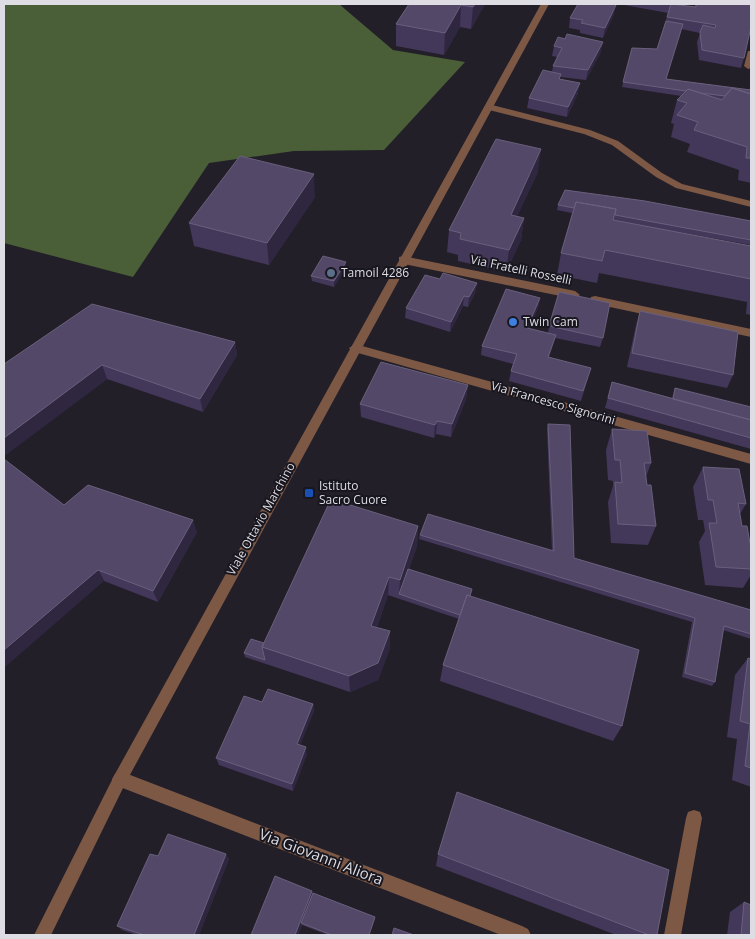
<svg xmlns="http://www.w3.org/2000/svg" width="755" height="939" font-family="'Open Sans',sans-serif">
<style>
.forest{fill:#4a5f37}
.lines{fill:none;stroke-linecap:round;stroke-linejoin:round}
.minor{fill:#7d5845;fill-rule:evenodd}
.tertiary{fill:#7d5845;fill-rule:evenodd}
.wall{fill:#43375a}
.shaded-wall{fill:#2f2640}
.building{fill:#544869;stroke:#69607c}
.service-dot{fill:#5c6f8a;stroke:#18161e;stroke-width:2}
.shop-dot{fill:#3f7fe0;stroke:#18161e;stroke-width:2}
.transit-dot{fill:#1a4fb4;stroke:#18161e;stroke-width:2}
.labels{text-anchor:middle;stroke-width:4;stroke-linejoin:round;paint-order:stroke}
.street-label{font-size:12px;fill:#dfdde4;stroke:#18161e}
.poi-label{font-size:12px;fill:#dfdde4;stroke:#18161e;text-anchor:start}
.near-street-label{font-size:15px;fill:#dfdde4;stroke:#18161e}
</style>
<rect width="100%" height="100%" fill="#221f28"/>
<!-- forest -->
<path class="forest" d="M4 4H339L393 50 465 62 384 150 294 151 209 163 133 277 4 243Z"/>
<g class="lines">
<!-- minor -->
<path class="minor" d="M748 51H751V68L748 69 744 66Z
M488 104 590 130 618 141 662 173 682 184 751 201V207L676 188 656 177 612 145 584 134 485 109 484 107Z
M403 256 575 291 580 295 575 299 399 263V257Z
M595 296 751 329V337L591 303 590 300 591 297Z
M355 344 751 454V464L351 351 349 348Z
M120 771 522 926 528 929 531 935H501L120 787 115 784 112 779 115 774Z
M694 810 700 812 702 818 681 935H664L686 818 688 812Z"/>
<!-- tertiary -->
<path class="tertiary" d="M541 4H549L125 784 51 935H34L115 774Z"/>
</g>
<!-- wall -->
<path class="wall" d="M409 4H485L471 29 460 27 444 55 396 46V24Z
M625 4H675L695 7 696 4H751L744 58 741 68 699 60 697 42 700 33 681 29 666 79 751 90V183L738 180 739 170 687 152 690 144 671 137 674 124 671 123 677 100 681 96 622 87 632 48 657 49 668 13 624 5Z
M614 14 603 38 580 33V30L569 28 570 18Z
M565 39 601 52 586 80 560 77V79L578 93 567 117 527 108 529 98 552 72 553 66 557 57 552 56 554 46Z
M538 172 517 216 524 218 521 240 506 272 458 261V255L447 252 449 230Z
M315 197 269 265 194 246 189 223Z
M558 205 751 221V245L662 229 751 246V315L746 314 747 302 599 273 597 283 557 275 561 253 572 213 557 210Z
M346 262V267L334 287 312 281 311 276Z
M440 279 477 283 475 293 468 307 463 306 450 332 405 318 406 308Z
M540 298 538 308 529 328 548 333 549 326 603 338 600 347 555 338 549 358 588 378 581 401 509 381 511 371 513 364 481 355 482 346Z
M640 311 733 375 727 388 627 367 636 325Z
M235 342 237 355 203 412 107 379 4 456V364Z
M612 382 672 398 675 388 751 407V449L605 408Z
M468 385 466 399 451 437 436 434 434 438 361 417 360 404Z
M548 424 574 558 751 610V639L723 630 715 682 712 686 682 677 692 622 419 539 420 535 552 551 547 429Z
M612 429 651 463 646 477 647 485 656 526 648 545 611 543 608 502 613 486V481L608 480 606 450Z
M703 467 746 504 740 514 742 526 751 549V575L743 588 705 585 699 542 705 531 703 520H698L693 487Z
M64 505 197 532 158 602 104 581Z
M418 526 417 546 409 569 471 593 470 596 622 726 613 741 440 681 443 665 459 619 388 595 377 627 390 648 378 680 350 692 245 657 244 653 264 643Z
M748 658 751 659V787L732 780 737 739 727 737 735 675Z
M262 702 313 704 314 711 300 745 307 754 293 791 219 765 216 758Z
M438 854 657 935H616L436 866Z
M158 856 229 859 199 935H137L122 930 117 926Z
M312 891 313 893 375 917V919L369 935H328L302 925 298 935H251Z
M744 902 751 935H727L730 912Z"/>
<!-- shaded-wall -->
<path class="shaded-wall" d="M475 4H485L471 29 473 7Z
M461 5 460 27 444 55 445 33Z
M616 5 614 14 603 38 605 28Z
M603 42 601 52 586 80 588 70Z
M580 83 578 93 567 117 568 107Z
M541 149 538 172 508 237 511 215Z
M314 174 315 197 269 265 267 243Z
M524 218 521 240 506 272 509 250Z
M346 262V267L334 287V281Z
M477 283 475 293 468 307 469 297Z
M464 296 463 306 450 332 451 322Z
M540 298 538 308 525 337 527 328Z
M556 335 553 344 546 367 548 357Z
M235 342 237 355 203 412 200 399Z
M102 365 107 379 4 456V438Z
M468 385 466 399 451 437 452 424Z
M437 421 436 434 434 438 435 425Z
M193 520 197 532 158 602 153 591Z
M418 526 417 546 400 595 399 594 400 580Z
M98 570 104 581 4 668V650Z
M389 577 388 595 371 643V626Z
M390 631V648L378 680 350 692 349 676Z
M313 704 314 711 298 751 297 744Z
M306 747 307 754 293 791 292 784Z
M226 854 229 859 199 935H194Z
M312 891 314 895 301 923 302 925 298 935H295Z"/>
<!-- building -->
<path class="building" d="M409 4H475L473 7 461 5 445 33 396 24Z
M578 4H612L616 5 605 28 581 23 583 20 570 18Z
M671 4 696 7V4H751V27L744 58 702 50 700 32 703 25 715 28 716 25 667 17Z
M666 21 683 24 666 79 751 90V94L732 88 725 96 701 93 688 89 686 91 623 82 632 48 657 49Z
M567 34 603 42 588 70 553 66 562 48 554 46 558 37 565 39Z
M543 70 561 74 559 79 580 83 568 107 529 98Z
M732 88 751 94V158H746L747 147 694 130 698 122 677 115 687 103 677 100 688 89 722 100Z
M496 139 541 149 511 215 524 218 509 250 460 239 461 233 449 230Z
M240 156 314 174 267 243 189 223Z
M565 190 645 201 751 221V240L615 215 616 209 576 202 574 208 558 205Z
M576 202 616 209 613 220 751 246V279L605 250 602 261 561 253Z
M323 256 346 262 334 281 311 276Z
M443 273 477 283 469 297 464 296 451 322 406 308 425 275 440 279Z
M506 289 540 298 527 328 556 335 548 357 591 368 583 391 511 371 517 354 482 346Z
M559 292 610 303 603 338 549 326Z
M92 304 235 342 200 399 102 365 4 438V364Z
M640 311 738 332 733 375 632 353Z
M381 362 468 385 452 424 437 421 435 425 360 404Z
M612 382 751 420V438L608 398Z
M675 388 751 407V420L673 399Z
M548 424 570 425 574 558 751 610V634L724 626 715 682 685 673 695 618 420 535 428 514 554 551Z
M612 429 647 431 651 463H644L647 485H651L656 526 618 524 615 482 622 483 620 460H615Z
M4 459 64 505 88 485 193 520 153 591 98 570 4 650Z
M703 467 739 469 746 504 738 503 742 526H747L751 549V569L716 567 709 523H717L713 500H708Z
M331 499 418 526 400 580 389 577 371 626 390 631 378 663 349 676 262 647Z
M408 569 472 589 470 596 467 595 460 615 399 594Z
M467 595 639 650 622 726 443 665Z
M251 639 264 643 262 647 265 660 244 653Z
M748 658 751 659V768L745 766 750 724 740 721Z
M268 689 313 704 297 744 306 747 292 784 216 758 244 696 262 702Z
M457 792 669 870 657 935H649L438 854Z
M168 834 226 854 194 935H144L117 926 150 854 158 856Z
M275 876 312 891 295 935H251Z
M313 893 375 917 369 935H332L301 923Z
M744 902 751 905V935H741Z
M394 928 414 935H392Z"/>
<!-- markers -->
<circle class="service-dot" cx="331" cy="273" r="5"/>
<circle class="shop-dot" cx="513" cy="322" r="5"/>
<rect class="transit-dot" x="304" y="488" width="10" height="10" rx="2.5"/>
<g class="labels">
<!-- street labels -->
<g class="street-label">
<text transform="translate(521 270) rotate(12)" y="4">Via Fratelli Rosselli</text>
<text transform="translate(553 403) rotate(16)" y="4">Via Francesco Signorini</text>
<text transform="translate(261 519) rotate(-61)" y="4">Viale Ottavio Marchino</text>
</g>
<!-- poi labels -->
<g class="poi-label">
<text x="341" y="277">Tamoil 4286</text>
<text x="523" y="326">Twin Cam</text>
<text x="319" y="490">Istituto<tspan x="319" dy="14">Sacro Cuore</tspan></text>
</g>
<!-- near-street labels -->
<g class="near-street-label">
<text transform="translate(321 857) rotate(21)" y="5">Via Giovanni Aliora</text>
</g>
</g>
<!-- border -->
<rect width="755" height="939" fill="none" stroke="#dfdde4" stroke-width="10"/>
</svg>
